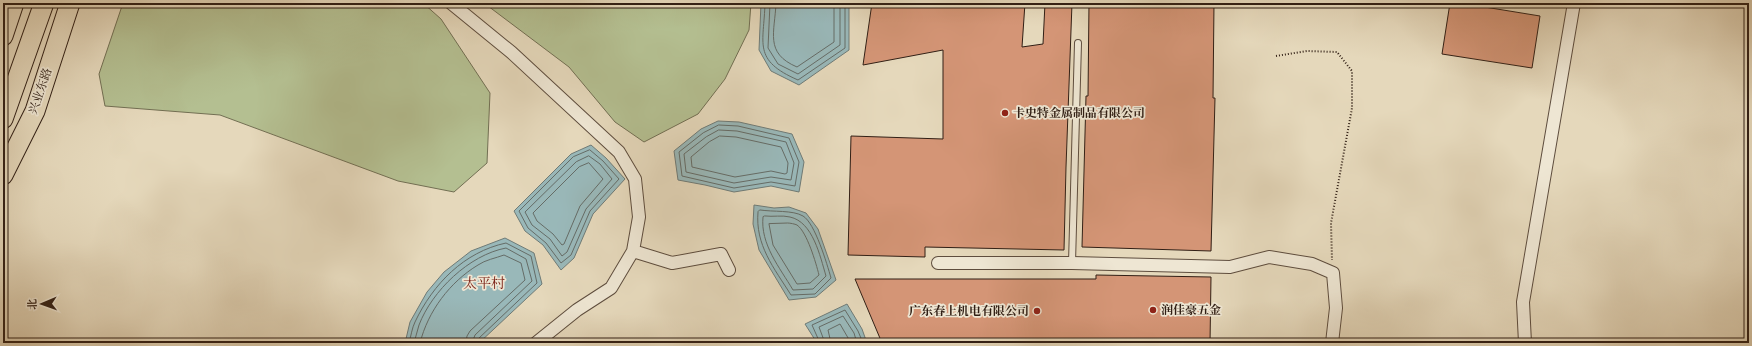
<svg xmlns="http://www.w3.org/2000/svg" width="1752" height="346" font-family="'IM FELL Great Primer','Noto Serif SC',serif">
<style>
.green{fill:#b4bf91;stroke:#726f53}
.water{fill:#99b8b9;stroke:#6f7b77}
.lines{fill:none;stroke-linecap:round;stroke-linejoin:round}
.shore{stroke:#656c67;stroke-width:1}
.building{fill:#d49576;stroke:#311f15}
.service-casing{stroke:#5e4d3e;stroke-width:8}
.minor-casing{stroke:#5e4d3e;stroke-width:14}
.primary-casing{stroke:#311f15;stroke-width:21}
.path{stroke:#311f15;stroke-width:2;stroke-dasharray:1 2;stroke-linecap:butt}
.service{stroke:#eee6d3;stroke-width:6}
.minor{stroke:#eee6d3;stroke-width:12}
.primary{stroke:#e5d8bb;stroke-width:19}
.poi-dot{fill:#8f2418;stroke:#eee6d3;stroke-width:1.5}
.labels{text-anchor:middle;stroke-width:3.5;stroke-linejoin:round;paint-order:stroke}
.street-label{font-size:12px;fill:#311f15;stroke:#eee6d3}
.poi-label{font-size:12px;font-weight:bold;fill:#311f15;stroke:#eee6d3;text-anchor:start}
.quarter-label{font-size:14px;fill:#7a1f14;stroke:#eee6d3}
</style>
<rect width="100%" height="100%" fill="#e5d8bb"/>
<filter id="stains"><feTurbulence type="fractalNoise" baseFrequency=".005" numOctaves="4"/><feColorMatrix values="0 0 0 0 .2 0 0 0 0 .09 0 0 0 0 .02 0 0 0 .5 -.17"/></filter>
<radialGradient id="worn" r=".72"><stop offset=".6" stop-color="#630" stop-opacity="0"/><stop offset="1" stop-color="#630" stop-opacity=".3"/></radialGradient>
<!-- green -->
<path class="green" d="M123 3H423L441 19 490 93 487 163 454 192 398 181 220 115 105 106 99 74Z
M484 3H751L749 30 725 79 698 114 644 142 615 122 569 67Z"/>
<!-- water -->
<path class="water" d="M761 3H849V50L799 85 771 71 759 50Z
M718 121 739 122 792 134 804 162 799 192 771 186 734 192 705 185 678 180 674 151 701 129Z
M591 145 606 158 625 179 593 214 574 258 561 270 543 245 525 231 514 211 571 154Z
M754 205 774 208 789 207 806 213 818 229 836 280 816 297 789 300 759 250 753 224Z
M505 238 534 253 542 284 479 343H405L410 322 427 292 444 272 471 251Z
M847 304 862 329 867 343H817L805 324Z"/>
<g class="lines">
<!-- shore -->
<path class="shore" d="M765 3C764 44 752 60 798 80L845 48V3
M770 3 768 48 778 64 798 74 840 45V3
M776 3C775 32 764 53 797 67L834 42V3
M719 125 738 126 789 138 799 162 795 186 771 182 734 188 682 176 679 152 703 133Z
M719 130 737 131 786 142 794 163 791 180 771 177 734 183 686 172 684 154 706 137Z
M720 136 736 137 781 147 788 163 787 173 785 174 771 171 735 177 692 167 691 157 709 142Z
M590 150 603 161 619 179 590 211 571 255 561 263 546 243 528 228 519 211 573 157Z
M589 156 600 164 612 179 586 209 567 252 562 256 550 239 532 225 525 212 576 162Z
M589 163 603 179 580 206 564 244 562 245 553 234 537 221 533 213 579 167Z
M760 210C773 212 793 210 803 216 815 223 827 264 831 278L815 294 791 295C774 268 755 245 758 212Z
M765 216C773 217 782 215 790 217 813 222 820 256 826 276L813 289 793 290C780 268 760 244 763 217Z
M788 223C790 223 795 224 797 225 807 232 816 263 819 275L810 283 797 284 773 245 769 224Z
M409 343C411 336 412 328 415 322 433 284 464 252 506 243L531 256 537 283 478 339 477 343
M414 343C416 337 417 331 419 325 432 291 469 255 506 248L526 259 532 281 475 335 472 343
M420 343C428 311 450 282 478 265 485 260 496 258 504 255L521 263 525 280 470 331 467 336 466 343
M820 343 812 325 845 310 858 331 863 343
M825 343 819 327 843 316 854 333 857 343
M831 343 828 330 840 324 851 343"/>
</g>
<!-- building -->
<path class="building" d="M872 3H1025L1022 47 1043 44 1045 3H1072L1066 167 1064 250 925 247V257L848 255 851 136 943 139V50L863 65Z
M1089 3H1214L1213 98H1215L1211 251 1082 247 1086 96H1088Z
M1450 3H1460L1540 16 1532 68 1442 54Z
M1096 275 1211 277 1210 343H882L855 279H1096Z"/>
<g class="lines">
<!-- service casing -->
<g class="service-casing">
<path id="service" d="M1072 263 1078 43"/>
</g>
<!-- minor casing -->
<g class="minor-casing">
<path id="minor" d="M451 3 511 52 619 152 635 179 639 217 633 251 611 288 577 310 536 343
M633 251 672 263 721 254 729 270
M938 263H1072L1230 267 1269 257 1312 264 1333 273 1336 308 1332 343
M1525 343 1523 302 1574 3"/>
</g>
<!-- primary casing -->
<g class="primary-casing">
<path id="primary" d="M3 36 14 3
M3 119 44 3
M3 175 35 111 70 3"/>
</g>
<!-- path -->
<path class="path" d="M1276 56 1307 51 1337 52 1352 71V108L1331 223 1332 260"/>
<!-- service -->
<use href="#service" class="service"/>
<!-- minor -->
<use href="#minor" class="minor"/>
<!-- primary -->
<use href="#primary" class="primary"/>
</g>
<!-- markers -->
<g class="poi-dot">
<circle cx="1005" cy="113" r="4"/>
<circle cx="1153" cy="310" r="4"/>
<circle cx="1037" cy="311" r="4"/>
</g>
<g class="labels">
<!-- street labels -->
<g class="street-label">
<text transform="translate(40 91) rotate(-71)" y="4">兴业东路</text>
</g>
<!-- poi labels -->
<g class="poi-label">
<text x="1013" y="117">卡史特金属制品有限公司</text>
<text x="1161" y="314">润佳豪五金</text>
<text x="1029" y="315" text-anchor="end">广东春上机电有限公司</text>
</g>
<!-- quarter labels -->
<g class="quarter-label">
<text x="484" y="288">太平村</text>
</g>
</g>
<!-- margin -->
<rect width="1752" height="346" fill="none" stroke="#e5d8bb" stroke-width="16"/>
<rect x="4" y="4" width="1744" height="338" fill="none" stroke="#311f15" stroke-width="2"/>
<rect x="8" y="8" width="1736" height="330" fill="none" stroke="#311f15"/>
<!-- north arrow -->
<g transform="translate(42 304) rotate(268)" stroke="#eee6d3" stroke-width="3" paint-order="stroke">
<path d="M0-3L7 15L0 10L-7 15Z" fill="#311f15"/>
<text y="-6" font-size="11" font-weight="bold" text-anchor="middle" fill="#311f15">北</text>
</g>
<rect width="100%" height="100%" filter="url(#stains)"/>
<rect width="100%" height="100%" fill="url(#worn)"/>
</svg>
